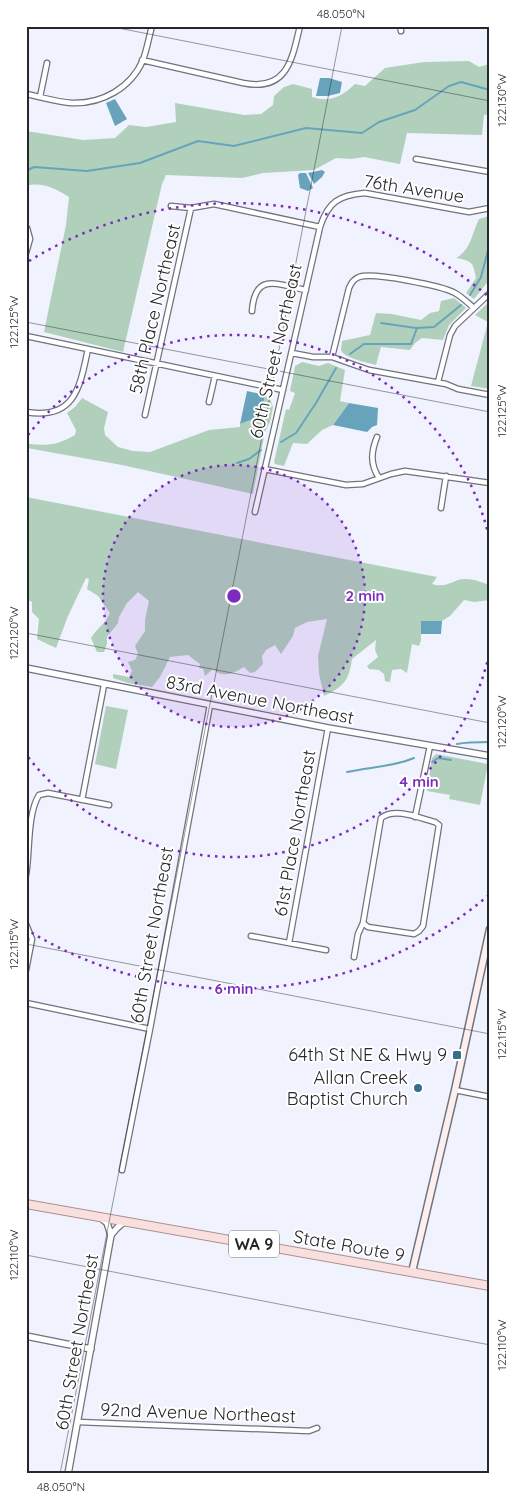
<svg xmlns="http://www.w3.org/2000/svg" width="516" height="1500" font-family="Quicksand,sans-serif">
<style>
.green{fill:#b1d0bb}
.water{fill:#67a4bb}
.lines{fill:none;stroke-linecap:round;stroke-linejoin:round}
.stream{stroke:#67a4bb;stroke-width:2}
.minor-casing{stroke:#70737c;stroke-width:7}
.tertiary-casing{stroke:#70737c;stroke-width:8}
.secondary-casing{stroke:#70737c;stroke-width:9}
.primary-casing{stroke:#ad9090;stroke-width:10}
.minor{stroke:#fff;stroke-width:4.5}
.tertiary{stroke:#fff;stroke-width:5.5}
.secondary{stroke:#fcefee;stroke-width:6}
.primary{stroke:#f9dfdd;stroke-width:8}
.ticks{fill:none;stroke:#26272b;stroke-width:1;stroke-opacity:0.45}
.ring{fill:none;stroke:#7b2cbf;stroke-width:2.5;stroke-dasharray:2.5 5}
.poi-dot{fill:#356f88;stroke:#fff;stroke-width:2}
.labels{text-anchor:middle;stroke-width:4;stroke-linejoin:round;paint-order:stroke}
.shield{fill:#fff;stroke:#67686b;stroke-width:1}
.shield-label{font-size:16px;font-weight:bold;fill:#26272b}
.street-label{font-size:18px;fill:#26272b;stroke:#fff}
.poi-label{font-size:18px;fill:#26272b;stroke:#fff;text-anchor:end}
.centre{fill:#7b2cbf;stroke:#fff;stroke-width:2.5}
.ring-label{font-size:15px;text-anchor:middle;font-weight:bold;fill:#7b2cbf;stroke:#fff;stroke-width:4;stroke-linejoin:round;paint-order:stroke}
.neatline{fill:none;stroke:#26272b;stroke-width:2}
.ticks-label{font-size:12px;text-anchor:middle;fill:#26272b}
</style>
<rect width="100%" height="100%" fill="#f0f2fe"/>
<!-- green -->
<path class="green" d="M469 61 479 67 490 64V114L484 115 482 135 407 133 400 164 364 157 351 159 336 158 314 170 263 173 242 178 166 175 162 184 123 352 44 332 66 225 69 197C57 189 41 181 26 186V131L83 140 115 138 129 125 146 127 176 122 175 103 244 115 261 114 273 105 274 96 284 87 293 84 312 89V97C331 103 342 96 355 84L365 86 385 68 424 62Z
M490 216V279L474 299 466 293 476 278C473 263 473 261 456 258 471 250 472 233 479 219Z
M454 298 466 308 449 325 443 340 422 338 415 343 410 350 381 347 376 365C369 363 343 358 341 350 341 348 342 343 342 341L370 335 376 313 392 314 421 320 430 313 439 311 441 301Z
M490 301V389L471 386 488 322 475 315Z
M302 362 319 366 328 363 345 370 340 401 349 403 333 425 322 430 307 444 293 443 284 466 275 464 274 462 286 409 289 410 295 393 290 391 295 366Z
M265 395 269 396 273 407 270 422 265 432 253 494 122 465 27 448 28 444C49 446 57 445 75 435L76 430 67 413 75 407 82 398 108 412 104 428 105 435 118 447 133 451 150 452 209 430 240 427V424L261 416Z
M26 497 437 577 432 584C448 589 454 578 466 579 474 579 483 583 490 585V600L474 602 464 600 450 616 442 621H421V640L419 646 412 644 407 673 401 669 392 670 390 682 385 681 384 674 379 670 369 669 367 666 378 657 375 650 376 640 352 659C349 681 343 687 324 696L319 674 318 656 327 619 307 622 295 628 293 636 281 654 275 645 266 650 262 656 263 664 255 672 250 673 244 667C234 673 223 679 213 669L205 676 203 669 199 668 200 664 188 655 170 657 160 677 152 687 128 683 113 678V674L129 677 132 671 128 662 135 660 138 654 135 646 145 631V620L149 601 138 592 127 603 119 617 118 623 107 637V644L104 652H97L91 638C97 628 106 623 110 613L98 596 87 589 89 579 86 578 68 616 56 648 37 639 39 619 32 612V602L28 600 26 605Z
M106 706 128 710 116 769 95 764Z
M436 754 488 764 480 805 449 799 450 795 427 791 432 758Z"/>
<!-- water -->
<path class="water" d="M320 78H329L342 82 340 93 328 96H316Z
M115 99 127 119 115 126 106 103Z
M322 170 325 172 322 177 314 184 308 173Z
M300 173H306L313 188 308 191 300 188 298 175Z
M247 391 265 395 261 416 240 424Z
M349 403 378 408 377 425 372 427 367 432 333 425Z
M421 621H442L441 634H421Z"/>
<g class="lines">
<!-- stream -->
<path class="stream" d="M26 171 34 167 87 171 140 163 198 141 234 146 306 128 362 133 379 122 415 110 449 86 461 82 490 90
M470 295 481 277 490 243
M381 323 416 328
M350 354 364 344H411L417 328 434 327 461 305
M281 442 296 433 316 403 336 368
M237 463 249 459 261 450
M457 744C467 742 479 742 490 742
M432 762 438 758 451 760
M347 772C369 767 393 767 414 758"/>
<!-- minor casing -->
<g class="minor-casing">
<path id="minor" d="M400 26 401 31
M142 60 243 83C287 92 292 60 300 26
M26 94C41 97 57 102 72 103 102 104 131 88 143 60 147 49 149 37 152 26
M40 97 47 63
M416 159 490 172
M171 206 191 208 214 204 320 227
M26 253 30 239 27 228
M252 311C255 271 278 285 306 290
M26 336 283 390
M292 353 313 357H332L369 370 446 384 458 389 490 395
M332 357 349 288C351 283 354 279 359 277 374 272 442 286 455 293 462 297 468 303 474 308
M438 382 450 335 455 326 490 293
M209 402 215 376
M26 412C75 420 80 387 88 349
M145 415 191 208
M377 437C371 452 370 464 379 478
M264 469 346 485 363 484 391 474 405 471 490 483
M441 508 446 476
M255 512 320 227C328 202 339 195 365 193L469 212 490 208
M82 800 104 685
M415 817 430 746
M26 875C30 853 27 814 39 795L48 793 109 805
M26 924 32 939 26 970
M251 936 326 950
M289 943 328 728
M354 957 358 934 363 923 381 818C395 807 419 818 435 822L439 825 423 926 419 931 414 934 368 927 363 923
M26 1003 150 1029
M455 1090 490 1097
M122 1170 150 1029 210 705
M78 1422 309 1431 317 1428"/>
</g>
<!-- tertiary casing -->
<g class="tertiary-casing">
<path id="tertiary" d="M26 668 328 728 490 756
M101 1218 107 1223 111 1235
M26 1336 91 1349
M68 1474 111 1235 117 1228 125 1221"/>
</g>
<!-- secondary casing -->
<g class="secondary-casing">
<path id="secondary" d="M412 1272 455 1090 490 929"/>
</g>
<!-- primary casing -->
<g class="primary-casing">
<path id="primary" d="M26 1204 490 1286"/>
</g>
<!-- minor -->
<use href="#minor" class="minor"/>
<!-- tertiary -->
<use href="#tertiary" class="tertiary"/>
<!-- secondary -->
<use href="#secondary" class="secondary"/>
<!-- primary -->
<use href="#primary" class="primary"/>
</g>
<!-- ticks -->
<path class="ticks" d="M108 26 490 101M26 322 490 412M26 633 490 723M26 944 490 1034M26 1255 490 1345M60 1474 342 26"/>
<!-- distance rings -->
<circle cx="234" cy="596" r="131" fill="#7b2cbf" fill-opacity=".12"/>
<g class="ring">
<circle cx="234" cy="596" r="131"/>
<path d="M489 655A262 262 0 0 1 28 757M28 435A262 262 0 0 1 489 537"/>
<path d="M489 895A393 393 0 0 1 29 931M29 261A393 393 0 0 1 489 297"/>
</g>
<!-- markers -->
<g class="poi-dot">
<rect x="452" y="1050" width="10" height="10" rx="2.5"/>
<circle cx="418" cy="1088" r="5"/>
</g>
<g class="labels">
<!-- shield labels -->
<rect class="shield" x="229" y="1230.5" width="50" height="27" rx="4"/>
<g class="shield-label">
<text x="254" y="1250">WA 9</text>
</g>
<!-- street labels -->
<g class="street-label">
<text transform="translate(414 189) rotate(9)" y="6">76th Avenue</text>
<text transform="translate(155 309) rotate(-77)" y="6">58th Place Northeast</text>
<text transform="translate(276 351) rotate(-77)" y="6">60th Street Northeast</text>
<text transform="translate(260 700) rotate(11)" y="6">83rd Avenue Northeast</text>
<text transform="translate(295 833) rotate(-80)" y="6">61st Place Northeast</text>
<text transform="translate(152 935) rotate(-80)" y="6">60th Street Northeast</text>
<text transform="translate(349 1246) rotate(10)" y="6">State Route 9</text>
<text transform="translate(77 1342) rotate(-80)" y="6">60th Street Northeast</text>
<text transform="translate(198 1413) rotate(2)" y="6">92nd Avenue Northeast</text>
</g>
<!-- poi labels -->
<g class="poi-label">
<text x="447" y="1061">64th St NE &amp; Hwy 9</text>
<text x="408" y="1084">Allan Creek<tspan x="408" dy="21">Baptist Church</tspan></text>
</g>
</g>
<circle cx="234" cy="596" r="8" class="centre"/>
<g class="ring-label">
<text x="365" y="601">2 min</text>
<text x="419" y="787">4 min</text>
<text x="234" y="994">6 min</text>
</g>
<!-- border -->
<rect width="516" height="1500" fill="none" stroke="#ffffff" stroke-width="55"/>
<rect x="28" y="28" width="460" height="1444" class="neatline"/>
<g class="ticks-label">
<text x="341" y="18">48.050°N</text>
<text transform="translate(502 100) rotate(-90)" y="4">122.130°W</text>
<text transform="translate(14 322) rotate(-90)" y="4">122.125°W</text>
<text transform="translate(502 411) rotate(-90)" y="4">122.125°W</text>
<text transform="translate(14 633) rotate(-90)" y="4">122.120°W</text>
<text transform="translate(502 722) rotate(-90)" y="4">122.120°W</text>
<text transform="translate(14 944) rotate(-90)" y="4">122.115°W</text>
<text transform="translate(502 1034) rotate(-90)" y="4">122.115°W</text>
<text transform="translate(14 1255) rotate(-90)" y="4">122.110°W</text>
<text transform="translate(502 1345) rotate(-90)" y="4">122.110°W</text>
<text x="61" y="1491">48.050°N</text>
</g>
</svg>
